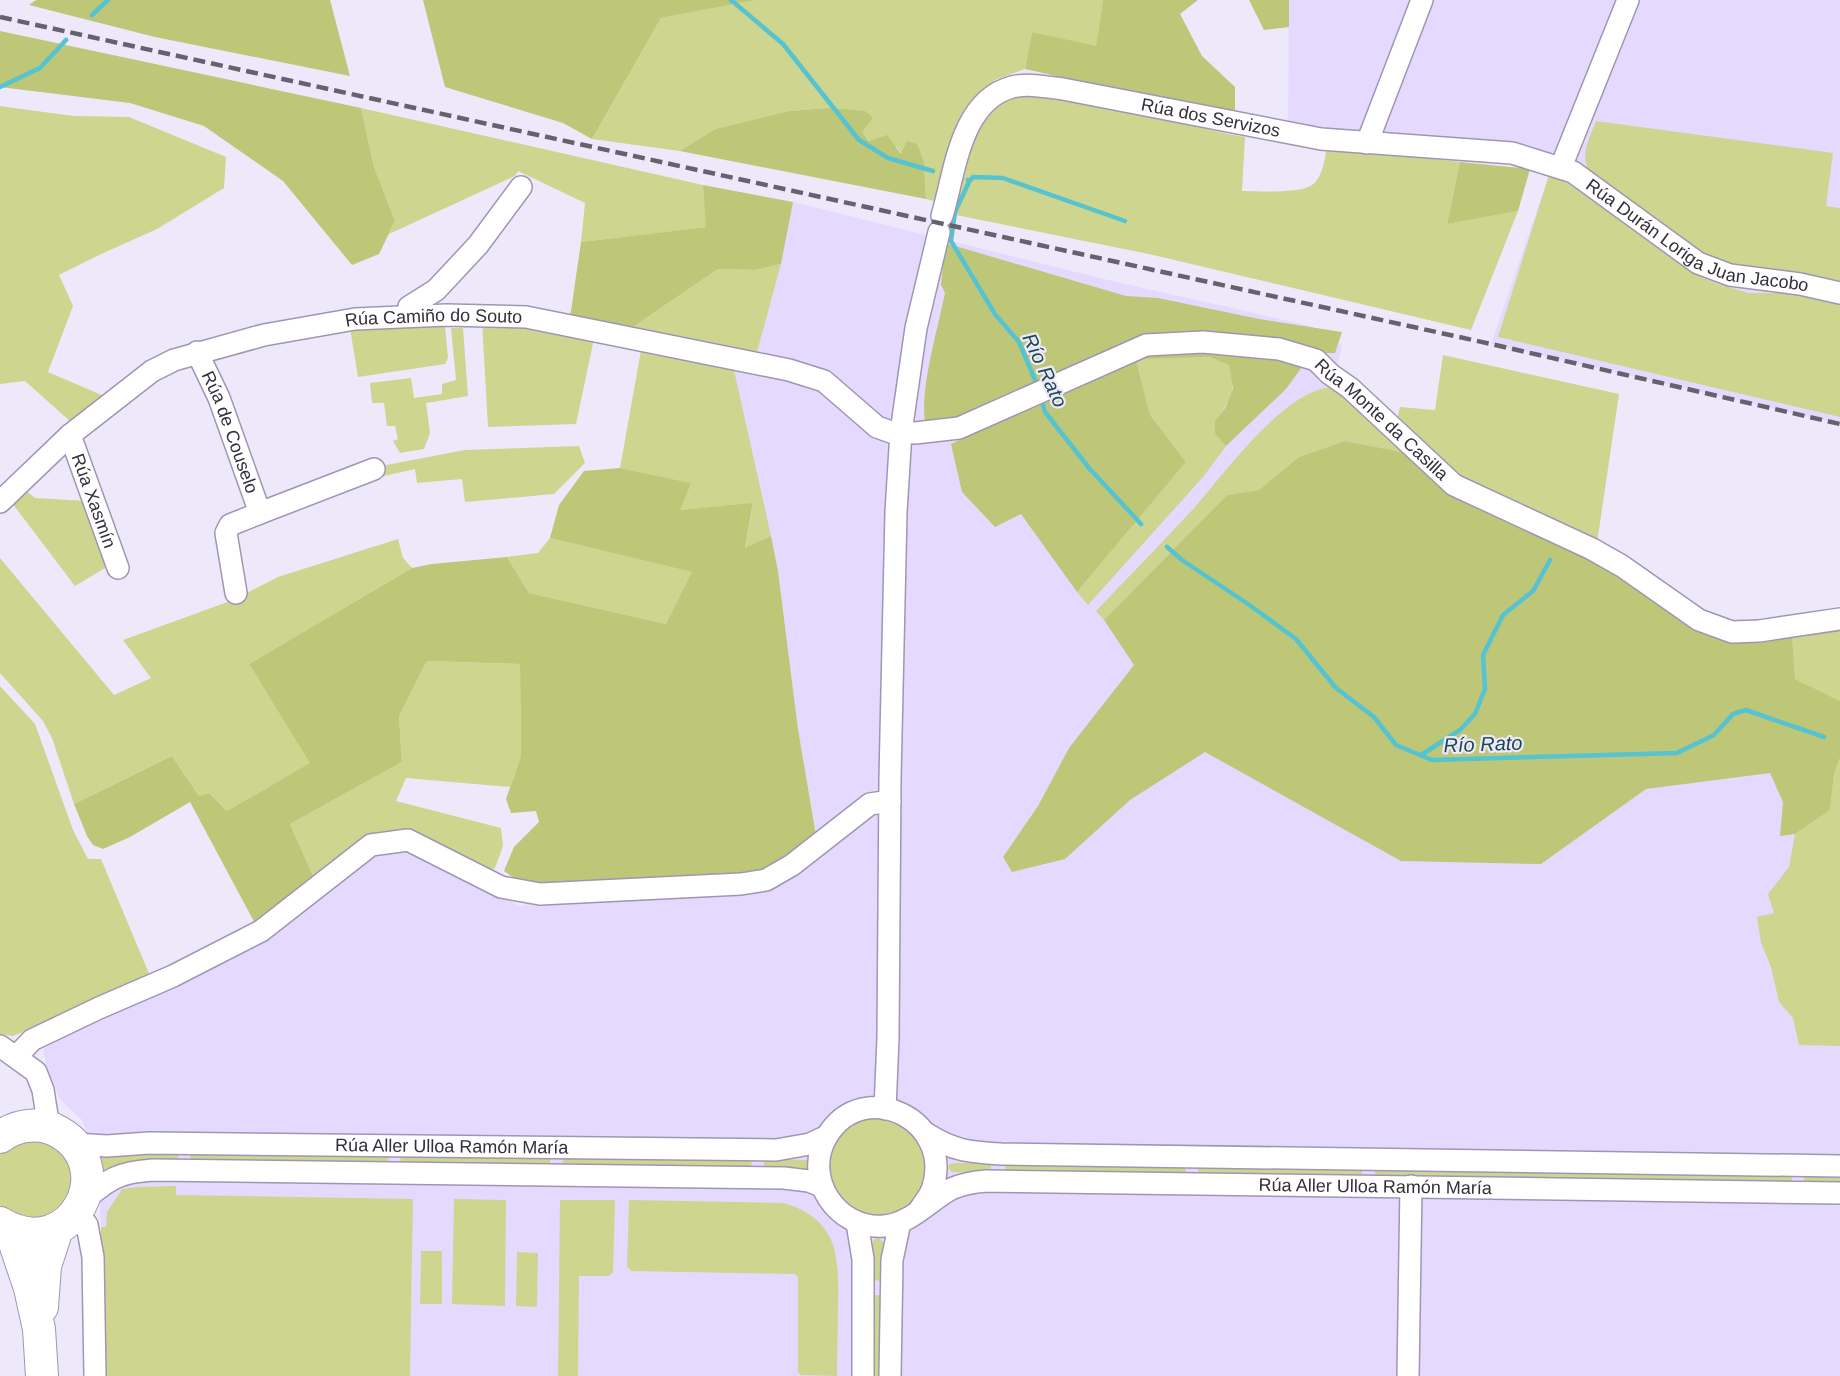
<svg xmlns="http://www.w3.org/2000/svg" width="1840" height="1376" font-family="Helvetica,sans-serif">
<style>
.built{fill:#e5d9ff}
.green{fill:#ced58f}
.forest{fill:#bec678}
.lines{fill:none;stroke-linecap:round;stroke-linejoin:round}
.stream{stroke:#55c3d0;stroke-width:4.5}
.minor-casing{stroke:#9f96b3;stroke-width:24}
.highway-casing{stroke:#9f96b3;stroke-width:34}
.minor{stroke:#fff;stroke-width:21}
.highway{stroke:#fff;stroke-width:32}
.rail{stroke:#66616f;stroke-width:4.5;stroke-dasharray:12 6;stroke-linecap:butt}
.labels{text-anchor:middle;stroke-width:4.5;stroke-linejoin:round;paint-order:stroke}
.street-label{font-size:18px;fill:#332f3b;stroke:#eee8fb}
.water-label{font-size:20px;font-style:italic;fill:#194a50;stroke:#eee8fb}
</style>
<rect width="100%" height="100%" fill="#eee8fb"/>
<!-- built -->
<path class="built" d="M1289 0H1840V424L1491 344 1549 175 1560 168 1288 134Z
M793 202 1108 280 1310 326 1342 345 1334 383 1695 621 1840 624V1376H102L101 1227 98 1163 82 1120 60 1099 48 1071 43 1050 73 1027 306 906 387 849 403 846 426 854 519 906 558 899 698 894 820 854 798 729 778 571 734 370 736 354 756 356 781 264Z"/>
<!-- green -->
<path class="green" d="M756 0H1103L1096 47 1032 32 1025 69 995 80 969 105 962 116 937 202 926 199 924 162 902 155 897 147 870 141 862 133 827 108 789 111 715 129 680 151 592 139 661 18Z
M1013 93C1090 96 1170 123 1245 137L1242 191C1259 191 1299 194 1312 185 1323 177 1325 158 1327 146L1460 162 1447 224 1518 211 1471 330 1149 254 951 214 971 139 981 118Z
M0 106 73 116 129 117 226 157 224 188 157 229 99 255 59 275 73 306 48 372 104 396 71 422 25 381 0 384Z
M361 108 703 185 707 227 581 242 585 203 518 171 515 176 389 234 395 221 374 167Z
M1596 121 1833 153 1826 206 1840 208V281L1813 278 1763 275 1704 256 1588 171C1581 152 1589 139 1596 121Z
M1549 175 1569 184 1648 241 1703 278 1718 284 1749 293H1810L1840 300V417L1498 337Z
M781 264 756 356 630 329 718 269 756 270Z
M482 321 595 334 576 424 488 427Z
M399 324 445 326 448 358 445 364 358 377 350 328Z
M451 328H463L468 396 426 403 430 433 424 449 400 453 393 441 398 439 395 426H387L384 403H372L370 383 411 378 414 398 442 394V384L456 380Z
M642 345 735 364 734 370 771 536 745 549 753 504 679 510 690 483 620 468Z
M1443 355 1619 394 1597 543 1462 483 1396 424 1400 407 1435 410Z
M1209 357 1229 365C1230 372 1234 382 1232 389 1229 409 1215 413 1215 434L1226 446 1203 477 1088 605 1077 592 1186 462 1150 415 1136 358Z
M1332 387 1402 452 1345 441 1299 457 1259 490 1227 495 1104 620 1096 611C1128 577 1162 543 1194 508 1224 474 1284 390 1332 387Z
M579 446 585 463 554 494 465 502 462 479 417 483 415 469 384 476 381 466 465 450Z
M24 489 35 498 86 501 110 565 75 586 12 503Z
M550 538 693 572 666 624 529 593 507 557 538 553Z
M398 539 403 558 412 568 249 664 311 763 227 811 209 793 199 796 172 756 74 804 52 738 43 721 0 673V558L114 695 151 678 123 640 233 600 278 577Z
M1840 626V701L1795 679 1792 635Z
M427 661 520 664 521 756 510 787 406 778 396 801 501 828 503 846 495 868 491 870 415 832 315 880 290 824 402 762 399 716Z
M0 686 35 724 73 830 88 859H101L150 976 59 1018 13 1036 0 1034Z
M1840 758V1046L1799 1045 1793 1018 1779 1002 1771 967 1761 943 1757 917 1774 913 1768 894 1789 867 1795 834 1830 810 1834 774Z
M830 1166a49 49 0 1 1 98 0a49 49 0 1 1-98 0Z
M31 1136 63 1146 77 1193 39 1224 7 1214 0 1205V1154Z
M191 1151 389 1154 388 1165 190 1162Z
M135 1152H178L179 1162C152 1162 123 1158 100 1173L96 1157Z
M400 1154 550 1157V1167L401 1165Z
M563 1156 752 1159 751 1170 563 1167Z
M764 1159 807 1160 808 1171H764Z
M956 1163H991V1173L952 1172 948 1168 950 1164Z
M1005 1163 1185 1166 1186 1175 1005 1173Z
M1198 1166 1362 1167V1178L1198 1176Z
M1375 1168 1792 1174V1184L1375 1178Z
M1804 1174 1840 1175V1185L1804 1184Z
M176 1186V1195L413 1199 410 1376H102L101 1227H106L107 1212 122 1189 137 1187Z
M454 1199 506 1200 505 1306 452 1304Z
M560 1200H615L613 1272 609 1276H579L578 1376H558Z
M629 1200 784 1203C839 1220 839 1256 838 1306 838 1330 837 1353 837 1376L801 1375 798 1372V1277L795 1274 631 1271 627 1266Z
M878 1237 883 1242 884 1281 872 1280 873 1241Z
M421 1251H442V1304H420Z
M517 1252 538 1253 537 1307 516 1306Z
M873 1295H882L881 1376H872Z"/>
<!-- forest -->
<path class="forest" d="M36 0H330L350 76 155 37 29 5Z
M423 0H756L661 18 592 139 563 123 445 87Z
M1103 0H1198L1180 14 1202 56 1235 87V116L1025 69 1032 32 1096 46Z
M1249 0H1289V27L1264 30Z
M0 31 361 108 374 167 395 221 379 254 352 265 283 181 204 126 130 103 0 87Z
M827 108 865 111 873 118 862 132 869 141 887 135 901 154 907 141 917 144 924 162 926 199 680 151 715 129 789 111Z
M1460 162 1530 169 1518 211 1447 224Z
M703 185 793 202 781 264 756 270 718 269 630 329 570 318 581 242 706 227Z
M945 243 1126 296 1158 298 1259 319 1342 332 1335 353H1311L1197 335 958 423 925 422C920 388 938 328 945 293L941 285Z
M1201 344 1304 364 1286 389 1226 446 1215 434V421L1226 407 1233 388 1229 365 1209 357 1136 359 1150 415 1186 462 1077 592 1021 514 995 527 962 492 951 444 1136 358 1149 348Z
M1345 441 1402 452 1457 491 1605 566 1661 604 1792 635 1795 679 1840 701V758L1834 774 1830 810 1795 834 1780 836 1783 802 1770 773 1646 789 1541 864 1401 861 1205 752 1130 800 1065 859 1012 872 1003 857 1038 806 1069 748 1134 665 1104 620 1227 495 1259 490 1299 457Z
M620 468 691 483 680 510 753 503 745 548 771 536 778 571 798 729 816 835 772 868 715 879 566 883 518 881 504 871 514 847 539 822 536 811 511 813 506 799 521 756 520 664 427 661 399 716 402 762 290 824 315 880 257 927 190 802 130 837 103 849 93 845 87 836 74 804 172 756 199 796 209 793 227 811 310 763 249 664 412 568 432 564 507 557 529 593 666 624 692 572 550 538 559 505 584 471Z"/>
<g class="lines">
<!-- stream -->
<path class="stream" d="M731 0 783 44 859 140 888 158 933 171
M92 15 108 0
M0 87 40 68 66 40
M968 180 969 182 955 212 951 241 995 314 1019 342 1038 387
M969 182 973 177 1003 178 1125 221
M1041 398 1045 412 1089 468 1141 524
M1167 547 1182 560 1248 604 1296 639 1336 688 1374 717 1396 745 1432 760 1677 753 1714 735 1733 714 1746 710 1824 737
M1421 755 1460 730 1475 714 1485 689 1483 655 1503 615 1533 591 1550 560"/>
<!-- minor casing -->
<g class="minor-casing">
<g id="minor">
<path d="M1367 143 1422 0"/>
<path d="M1561 167 1628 0"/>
<path id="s1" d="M942 216C955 173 960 101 1012 87 1029 83 1046 87 1063 89L1321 139 1512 153 1573 172 1698 263 1730 275 1800 284 1840 293"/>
<path d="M410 316 409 307 436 290 478 245 521 187"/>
<path id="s2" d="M197 352 219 398 260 513 374 469"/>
<path id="s3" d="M70 435 118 568"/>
<path id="s4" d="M0 502 70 435 152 371 174 360 264 335 355 319 446 315 526 317 789 370 824 381 877 427 891 432 915 433 959 428 1146 345 1203 342 1279 349 1316 360 1330 374 1350 388 1454 485 1592 549 1622 566 1699 620 1732 632 1759 631 1840 619"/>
<path d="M236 593 226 533 230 525 260 513"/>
<path d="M0 1046 36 1072 43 1090 49 1128"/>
<path d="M16 1057 32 1040 99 1008 173 976 261 931 371 845 408 840 501 887 540 894 741 884 766 880 792 865 870 804 890 801"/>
<path d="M885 1109 888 1038 890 779 896 512 901 432 916 328 939 232"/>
<path d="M927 1134C954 1151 969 1152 1001 1154L1840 1166"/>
<path id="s5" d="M74 1144 107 1146 149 1143 776 1150 810 1144 827 1136"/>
<path d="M84 1200C109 1179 119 1172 153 1170L784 1178 809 1181 821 1186"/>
<path id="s6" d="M920 1209C924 1203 929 1197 932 1190 956 1121 864 1075 827 1136 802 1178 837 1230 884 1226 910 1224 929 1201 951 1189 962 1184 974 1182 986 1181L1840 1193"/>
<path d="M77 1212 87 1225 93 1257 95 1376"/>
<path d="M857 1223 863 1259V1376"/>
<path d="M890 1376 892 1260 900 1222"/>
<path d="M1408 1376 1411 1186"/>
</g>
</g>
<!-- highway casing -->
<g class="highway-casing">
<path id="highway" d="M0 1137C15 1126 35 1122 53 1129 125 1162 72 1267 0 1223
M10 1229 30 1288 39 1329 42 1376
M42 1307 45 1266 57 1229"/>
</g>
<!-- minor -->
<use href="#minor" class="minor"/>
<!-- highway -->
<use href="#highway" class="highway"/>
<!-- rail -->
<path class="rail" d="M0 17 1491 344 1840 424"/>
</g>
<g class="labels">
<!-- street labels -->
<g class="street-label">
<text dy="6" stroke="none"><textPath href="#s1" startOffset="356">Rúa dos Servizos</textPath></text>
<text dy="6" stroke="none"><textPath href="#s1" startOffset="867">Rúa Durán Loriga Juan Jacobo</textPath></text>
<text dy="6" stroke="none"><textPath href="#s4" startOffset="490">Rúa Camiño do Souto</textPath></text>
<text dy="6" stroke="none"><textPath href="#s4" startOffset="1506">Rúa Monte da Casilla</textPath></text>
<text dy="6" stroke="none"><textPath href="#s2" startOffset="87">Rúa de Couselo</textPath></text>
<text dy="6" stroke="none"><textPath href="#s3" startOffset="70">Rúa Xasmín</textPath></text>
<text dy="6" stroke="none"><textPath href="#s5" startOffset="378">Rúa Aller Ulloa Ramón María</textPath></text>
<text dy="6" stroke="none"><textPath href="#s6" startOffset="832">Rúa Aller Ulloa Ramón María</textPath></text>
</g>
<!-- water labels -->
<g class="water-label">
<text transform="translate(1045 370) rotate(65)" y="7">Río Rato</text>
<text transform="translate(1483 744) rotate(-2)" y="7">Río Rato</text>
</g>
</g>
</svg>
